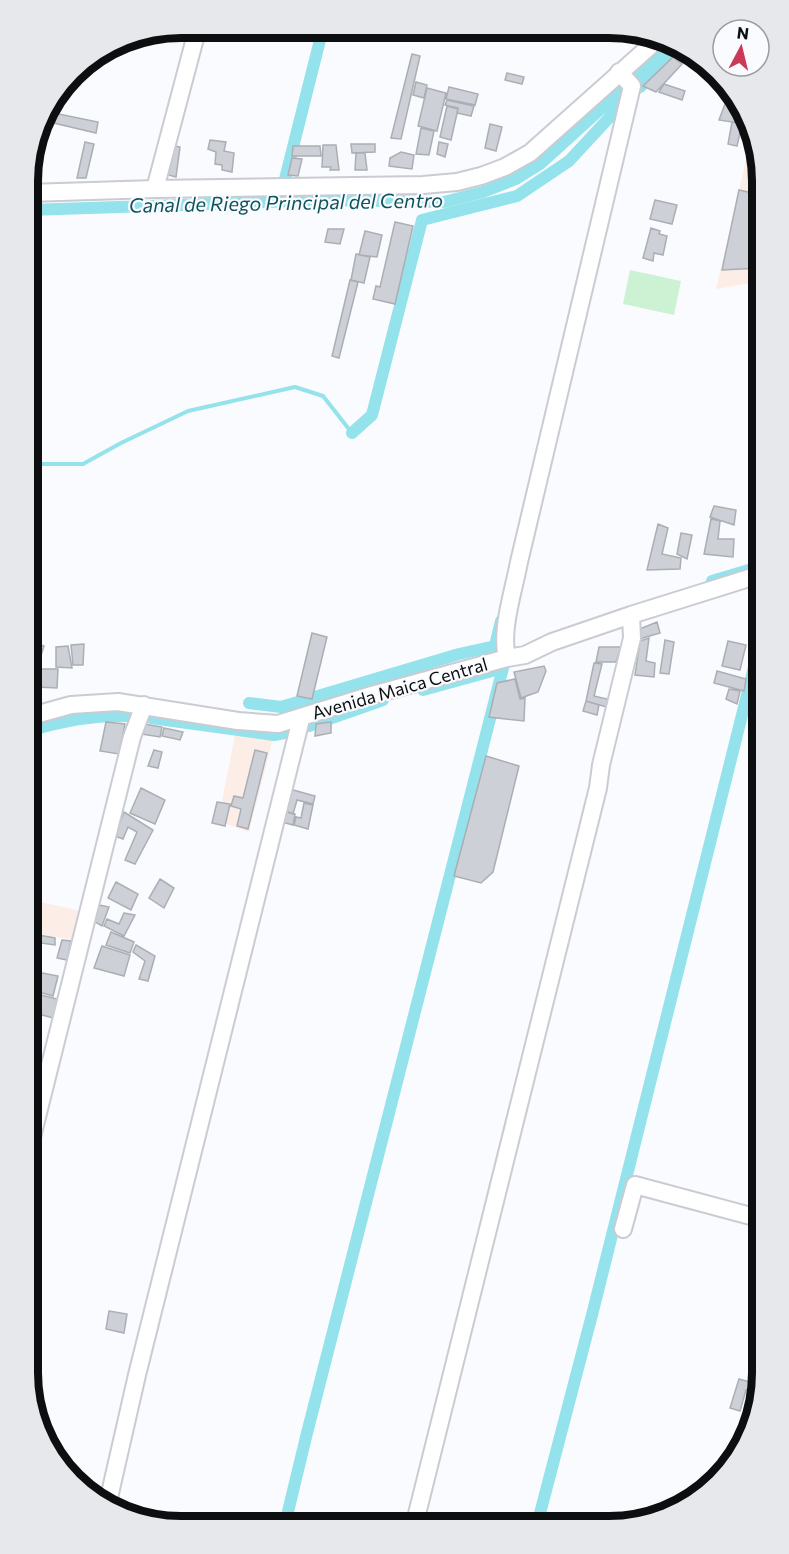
<svg xmlns="http://www.w3.org/2000/svg" width="789" height="1554" font-family="Commissioner,sans-serif">
<style>
.industrial{fill:#fceee7}
.green{fill:#cdf2d3}
.lines{fill:none;stroke-linecap:round;stroke-linejoin:round}
.stream{stroke:#94e2eb;stroke-width:4}
.canal{stroke:#94e2eb;stroke-width:12}
.building{fill:#cdd0d6;stroke:#abaeb4;stroke-width:1.5}
.minor-casing{stroke:#c9ccd2;stroke-width:20}
.minor{stroke:#fff;stroke-width:16}
.labels{text-anchor:middle;stroke-width:4.5;stroke-linejoin:round;paint-order:stroke}
.street-label{font-size:18px;fill:#0d0e10;stroke:#fafbfe}
.water-label{font-size:20px;font-style:italic;fill:#10545b;stroke:#fafbfe}
.rim{fill:none;stroke:#0d0e10;stroke-width:8}
</style>
<rect width="100%" height="100%" fill="#fafbfe"/>
<!-- industrial -->
<path class="industrial" d="M753 129 762 180V281L716 289Z
M236 730 274 735 249 832 218 821Z
M27 899 81 911 75 940 27 932Z"/>
<!-- green -->
<path class="green" d="M630 270 681 281 674 315 623 304Z"/>
<g class="lines">
<!-- stream -->
<path class="stream" d="M28 464H83L121 443 188 411 295 387 323 396 352 433"/>
<!-- canal -->
<path class="canal" d="M640 87 680 50
M285 179 323 28
M28 210 328 200 444 202 483 192 516 179 540 164 670 46
M352 433 372 415 422 220 517 196 569 161 620 106
M712 581 762 566
M423 690 503 668
M249 703 281 707 459 654 495 646 501 621
M151 718 274 735 290 732
M309 726 383 700
M28 731C64 721 91 715 129 716
M538 1521 593 1311 762 635
M285 1524 307 1433 503 668"/>
</g>
<!-- building -->
<path class="building" d="M412 54 420 56 401 139 391 138Z
M673 57 682 64 656 92 643 86Z
M507 73 524 77 522 84 505 80Z
M416 82 427 85 424 98 413 95Z
M664 84 685 91 682 100 659 92Z
M449 87 478 94 475 105 446 99Z
M427 88 446 93 437 131 418 126Z
M447 100 474 106 471 116 457 113 458 108 445 105Z
M725 104 738 108 745 121 739 119 738 123 719 120Z
M447 106 458 109 451 140 440 137Z
M44 111 98 122 96 133 45 121 37 154 30 153Z
M732 122 742 124 737 146 728 144Z
M490 124 502 127 496 151 485 148Z
M421 128 434 131 429 155 416 154Z
M210 140 226 142 224 151 234 153 232 172 222 170V165L215 164 216 152 208 149Z
M85 142 94 144 86 178H77Z
M439 142 448 144 445 157 437 154Z
M351 144H375V152L352 153Z
M171 145 180 147 176 177 165 174Z
M323 145H336L339 170H330L331 167H322Z
M293 146H320L321 156H292Z
M401 152 414 155 412 169 389 166 390 158Z
M356 153H365L367 170H355Z
M292 158 302 159 298 176 288 175Z
M761 175 762 268 722 270 739 190 757 194Z
M655 200 677 205 672 224 650 219Z
M395 222 413 226 395 304 373 299 376 286 380 287Z
M651 228 660 231 659 234 667 236 663 255 654 253 653 261 643 258Z
M328 229H344L340 244 325 242Z
M365 231 382 235 377 257 359 255Z
M356 254 370 257 364 283 351 280Z
M350 280 358 282 339 358 332 356Z
M714 506 736 510 734 525 710 517Z
M711 519 720 521 718 539H734L733 557 704 554Z
M658 524 668 528 662 554 681 558 680 569 647 570Z
M681 533 692 535 687 559 677 554Z
M657 622 660 633 639 639 637 630Z
M312 633 327 637 312 699 297 696Z
M649 638 646 661 655 663 654 677 635 675 640 641Z
M665 640 674 642 669 674 660 673Z
M728 641 746 645 740 670 722 666Z
M33 643 44 646 36 671 28 669V660Z
M84 644 83 665H73L71 645Z
M68 646 72 668 56 667V647Z
M599 647H621L616 662H596Z
M594 663 602 664 594 696 611 700 610 708 586 701Z
M544 666 546 671 538 692 521 698 514 672Z
M39 669H58L57 688 37 687Z
M717 671 746 679 744 691 714 683Z
M515 679 520 699 525 698 524 721 489 717 497 683Z
M729 689 740 691 737 704 726 699Z
M586 701 599 705 597 715 583 711Z
M106 722 125 724 119 754 100 751Z
M331 722V733L315 736 316 724Z
M144 724 162 727 160 737 141 734Z
M164 728 183 732 180 740 162 736Z
M154 750 162 752 158 768 148 766Z
M255 750 267 753 248 829 237 826 241 809 231 806 234 796 243 798Z
M486 756 519 766 493 872 481 883 454 876Z
M141 788 165 800 155 824 130 813Z
M286 788 315 796 313 804 297 800 293 814 281 810Z
M217 802 230 804 225 826 212 823Z
M304 803 313 805 308 829 294 825 296 817 301 818Z
M281 810 295 814 293 825 278 821Z
M124 812 153 830 135 864 125 860 137 832 128 827 123 839 115 836Z
M160 879 174 888 164 908 149 898Z
M116 882 138 894 131 910 108 898Z
M99 905 109 907 102 926 95 922Z
M124 913 135 915 124 936 104 926 107 919 119 924Z
M111 932 134 942 130 953 106 945Z
M27 933 55 938V945L27 941Z
M62 940 71 941 67 960 57 958Z
M136 945 155 956 148 981 139 979 145 961 133 952Z
M102 946 130 955 124 976 94 968Z
M32 971 58 976 53 996 28 989Z
M29 992 61 1000 57 1019 27 1011Z
M27 1051 41 1054 38 1064 27 1061Z
M29 1084 40 1086 32 1110 27 1108Z
M109 1311 127 1314 124 1333 106 1329Z
M739 1379 761 1385 758 1393 746 1390 740 1411 730 1408Z"/>
<g class="lines">
<!-- minor casing -->
<g class="minor-casing">
<path id="minor" d="M155 189 198 27
M28 193 155 189 423 185 457 182 481 176 505 167 530 153 658 39
M507 658C500 630 514 590 519 562L632 86 619 72
M28 717 71 705 118 702 238 721 278 724 372 695 507 658 525 655 552 642 631 615 762 574
M27 1157 132 737 144 705
M623 1229 635 1185 762 1219
M108 1502 137 1375 301 719
M415 1522 598 788 601 765 632 638 631 615"/>
</g>
<!-- minor -->
<use href="#minor" class="minor"/>
</g>
<g class="labels">
<!-- street labels -->
<g class="street-label">
<text transform="translate(400 689) rotate(-16)" y="6">Avenida Maica Central</text>
</g>
<!-- water labels -->
<g class="water-label">
<text transform="translate(286 203) rotate(-1)" y="7">Canal de Riego Principal del Centro</text>
</g>
</g>
<!-- crop -->
<path d="M0 0H789V1554H0ZM181 38H609A143 143 0 0 1 752 181V1373A143 143 0 0 1 609 1516H181A143 143 0 0 1 38 1373V181A143 143 0 0 1 181 38Z" fill="#e7e8eb" fill-rule="evenodd"/>
<path class="rim" d="M181 38H609A143 143 0 0 1 752 181V1373A143 143 0 0 1 609 1516H181A143 143 0 0 1 38 1373V181A143 143 0 0 1 181 38Z"/>
<!-- north arrow -->
<g transform="translate(741 48) rotate(7)"><circle r="28" fill="#fafbfe" stroke="#9b9c9f" stroke-width="1.5"/>
<path d="M0-4.5L10 22L0 15L-10 22Z" fill="#ca3a58"/>
<text y="-9" font-size="16" font-weight="bold" text-anchor="middle" fill="#0d0e10">N</text>
</g>
</svg>
